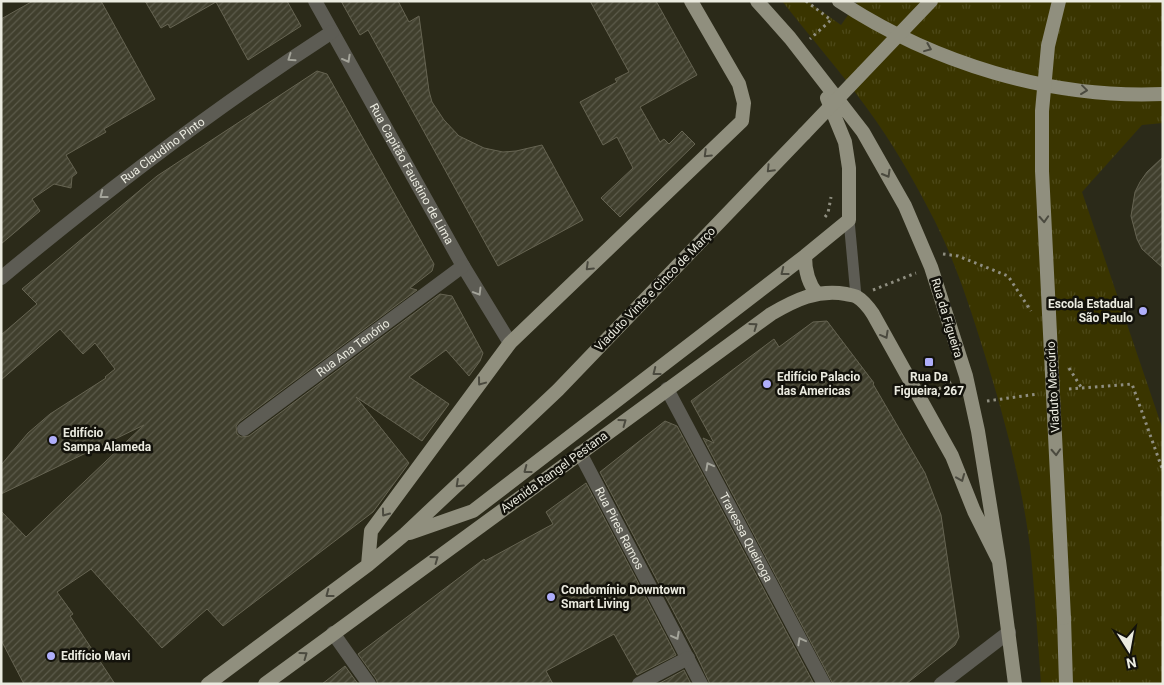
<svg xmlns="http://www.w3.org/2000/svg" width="1164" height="685" font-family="Roboto,sans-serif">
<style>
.grass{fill:url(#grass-tufts)}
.building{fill:url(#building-hatch);stroke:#666452}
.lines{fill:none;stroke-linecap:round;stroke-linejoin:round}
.path{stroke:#8f8e80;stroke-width:3;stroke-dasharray:2.5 4;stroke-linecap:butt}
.service{stroke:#5d5c54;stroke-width:11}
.minor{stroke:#5d5c54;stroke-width:14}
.primary{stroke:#908f7e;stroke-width:14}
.primary-bridge{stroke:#908f7e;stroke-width:14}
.oneway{stroke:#4b4a3f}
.oneway2{stroke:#a4a49a}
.poi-dot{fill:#afaefa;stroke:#13120b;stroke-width:2}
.labels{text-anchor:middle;stroke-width:5;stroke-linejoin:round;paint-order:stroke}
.street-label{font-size:12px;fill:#ebebe0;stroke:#13120b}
.poi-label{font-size:12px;font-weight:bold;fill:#ebebe0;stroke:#13120b;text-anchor:start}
</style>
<defs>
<pattern id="grass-tufts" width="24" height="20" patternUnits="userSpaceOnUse" patternTransform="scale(1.25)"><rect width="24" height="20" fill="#3a3500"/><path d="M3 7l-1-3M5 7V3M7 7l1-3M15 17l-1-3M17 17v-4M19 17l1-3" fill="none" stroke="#4d4919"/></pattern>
<pattern id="building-hatch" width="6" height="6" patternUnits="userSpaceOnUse" patternTransform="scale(1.25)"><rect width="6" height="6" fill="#403f2d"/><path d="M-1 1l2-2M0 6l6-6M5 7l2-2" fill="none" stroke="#5c5b4b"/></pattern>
</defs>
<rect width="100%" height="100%" fill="#2b2a19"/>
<!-- grass -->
<path class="grass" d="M782 1H807L841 25 858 1H1163V123L1142 125 1082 192 1163 430V684H1041C1038 641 1035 598 1031 555 1023 486 1004 416 983 349 968 301 952 252 928 208 911 175 891 141 869 111 842 73 811 38 782 1Z"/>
<!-- building -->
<path class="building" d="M33 1H101L155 99 104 129 106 132 66 155 77 173 72 177 71 188 54 184 32 199 40 211 1 244V19Z
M145 1H287L301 26 248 60 216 2 170 28 168 24 161 28Z
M341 1H398L409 22 419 16 429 91 432 102 444 120 459 136 484 148 503 152 516 151 542 145 583 220 498 266 368 30 360 35Z
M590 1H656L697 75 640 107 660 142 664 139 669 144 682 131 695 144 620 217 601 198 633 168 617 137 603 145 580 102 617 82 615 79 629 72Z
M317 71 327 74 434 264 432 271 410 288 417 290 239 422 236 426 237 434 241 437 249 436 440 294 452 296 483 353 480 361 469 376 446 350 409 377 449 404 422 441 356 397 409 463 373 512 223 626 207 609 162 648 91 569 57 592 73 614 70 616 115 684H24L1 640V511L26 537 144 425 1 494V465L28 433 50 414 106 378 105 377 115 369 95 343 83 354 60 329 1 380V335L37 304 22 289 157 176Z
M1163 157V268L1142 249 1137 239 1131 216 1135 192 1140 182 1147 172Z
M827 321 874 383 873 384 925 473 941 515 959 637 955 645 906 684H833L703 438 714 443 691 401 774 339 779 347 813 322Z
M665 421 677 426 814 684H710L696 654 600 472Z
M586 483 676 655 637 675 614 634 546 671 553 684H378L376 679 358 654 484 559 485 561 553 524 546 512Z
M345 666 358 684H322Z
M684 670 691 684H658Z"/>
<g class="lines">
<!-- path -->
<path class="path" d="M806 1 831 20 810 39
M825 217 828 213 831 197
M943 254 958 256 1008 276 1031 311
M873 290 916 273
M1069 368 1081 387
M1069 389 1132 384 1163 471
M933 392 951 382
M987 401 1038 394"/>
<!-- service -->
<path class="service" d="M849 220 856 296"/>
<!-- minor -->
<g class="minor">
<path id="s1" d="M315 1 463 266 510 343"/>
<path id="s2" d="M1 278C107 190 216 107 332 32"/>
<path id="s3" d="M667 389 824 684"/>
<path id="s4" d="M244 429 463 266"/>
<path id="s5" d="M580 453 701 684"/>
<path d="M333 633 369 684"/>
<path d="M639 684 688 658"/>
<path d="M941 684 1009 632"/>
</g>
<!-- primary -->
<path class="primary" d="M757 1 790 38 863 132 905 206 931 267 966 376 978 431 999 561 1015 684
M839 1C933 63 1050 99 1163 94
M805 256C805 270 808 283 817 294
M410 533 473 511 805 256 849 220V168L845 142 827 98
M368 565 371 531 510 343 742 121 744 103 739 84 691 1
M1064 618 1066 684
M208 684 368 565 405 534 558 390 804 134
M265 684 771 314C795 300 817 289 846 294 849 295 854 295 857 297 864 301 869 308 873 314L952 456 974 511 999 561"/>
<!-- primary-bridge -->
<path class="primary-bridge" d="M1059 1 1048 46 1042 111V171L1064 618
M804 134 931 1"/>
</g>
<!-- one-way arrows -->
<defs><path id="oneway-chevron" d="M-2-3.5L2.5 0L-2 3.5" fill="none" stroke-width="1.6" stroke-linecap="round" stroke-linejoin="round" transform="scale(1.25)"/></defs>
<g class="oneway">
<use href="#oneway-chevron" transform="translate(928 48) rotate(22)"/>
<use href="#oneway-chevron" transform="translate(1084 90) rotate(7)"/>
<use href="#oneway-chevron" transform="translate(707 154) rotate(136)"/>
<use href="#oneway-chevron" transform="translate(770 169) rotate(134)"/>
<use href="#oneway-chevron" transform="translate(887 174) rotate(60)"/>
<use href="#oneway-chevron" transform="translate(1044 219) rotate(87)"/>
<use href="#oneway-chevron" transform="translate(589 267) rotate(136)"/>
<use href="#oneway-chevron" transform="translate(784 272) rotate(142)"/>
<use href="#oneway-chevron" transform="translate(754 326) rotate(-36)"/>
<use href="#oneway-chevron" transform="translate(885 335) rotate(61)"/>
<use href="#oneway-chevron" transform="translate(656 372) rotate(142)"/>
<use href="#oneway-chevron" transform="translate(481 382) rotate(127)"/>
<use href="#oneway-chevron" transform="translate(623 422) rotate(-36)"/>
<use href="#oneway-chevron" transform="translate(1056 452) rotate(87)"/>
<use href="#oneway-chevron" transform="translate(527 470) rotate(143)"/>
<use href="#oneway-chevron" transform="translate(961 478) rotate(68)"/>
<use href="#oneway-chevron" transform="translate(459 484) rotate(137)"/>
<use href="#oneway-chevron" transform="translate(385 513) rotate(126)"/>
<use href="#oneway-chevron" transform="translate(435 559) rotate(-36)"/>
<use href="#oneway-chevron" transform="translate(329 594) rotate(143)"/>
<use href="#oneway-chevron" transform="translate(304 655) rotate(-36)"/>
</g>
<g class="oneway2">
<use href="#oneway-chevron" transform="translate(291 58) rotate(145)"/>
<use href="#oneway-chevron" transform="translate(347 59) rotate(61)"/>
<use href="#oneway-chevron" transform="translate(103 195) rotate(142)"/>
<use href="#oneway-chevron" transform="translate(478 292) rotate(59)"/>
<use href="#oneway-chevron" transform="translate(709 466) rotate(-118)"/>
<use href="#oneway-chevron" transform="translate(676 636) rotate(62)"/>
<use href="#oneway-chevron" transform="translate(801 641) rotate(-118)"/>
</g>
<!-- markers -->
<g class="poi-dot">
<circle cx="1143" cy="311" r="5"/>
<rect x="924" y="357" width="10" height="10" rx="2.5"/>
<circle cx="767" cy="384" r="5"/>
<circle cx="53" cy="440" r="5"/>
<circle cx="551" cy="597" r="5"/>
<circle cx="51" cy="656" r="5"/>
</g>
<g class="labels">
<!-- street labels -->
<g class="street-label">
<text dy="4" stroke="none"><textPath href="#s2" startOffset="206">Rua Claudino Pinto</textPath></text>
<text dy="4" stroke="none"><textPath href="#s1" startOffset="198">Rua Capitão Faustino de Lima</textPath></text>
<text transform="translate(655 289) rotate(-46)" y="4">Viaduto Vinte e Cinco de Março</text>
<text transform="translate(947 318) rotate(73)" y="4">Rua da Figueira</text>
<text dy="4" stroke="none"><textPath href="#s4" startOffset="136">Rua Ana Tenório</textPath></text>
<text transform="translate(1053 387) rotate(-93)" y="4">Viaduto Mercúrio</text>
<text transform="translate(554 472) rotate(-36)" y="4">Avenida Rangel Pestana</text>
<text dy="4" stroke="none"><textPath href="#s5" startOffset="85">Rua Pires Ramos</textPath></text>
<text dy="4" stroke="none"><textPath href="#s3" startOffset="168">Travessa Queiroga</textPath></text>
</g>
<!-- poi labels -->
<g class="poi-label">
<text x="1133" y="308" text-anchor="end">Escola Estadual<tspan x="1133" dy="14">São Paulo</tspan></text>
<text x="777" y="381">Edifício Palacio<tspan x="777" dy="14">das Americas</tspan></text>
<text x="929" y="381" text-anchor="middle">Rua Da<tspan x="929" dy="14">Figueira, 267</tspan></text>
<text x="63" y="437">Edifício<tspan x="63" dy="14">Sampa Alameda</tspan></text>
<text x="561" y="594">Condomínio Downtown<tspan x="561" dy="14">Smart Living</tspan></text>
<text x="61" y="660">Edifício Mavi</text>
</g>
</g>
<!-- border -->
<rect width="1164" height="685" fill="none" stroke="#ebebe0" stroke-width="5"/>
<!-- north arrow -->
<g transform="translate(1129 650) rotate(169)" stroke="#13120b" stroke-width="4" paint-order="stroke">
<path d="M0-4L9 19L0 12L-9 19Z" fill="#ebebe0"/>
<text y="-8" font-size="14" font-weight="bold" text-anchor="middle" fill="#ebebe0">N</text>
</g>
</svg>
